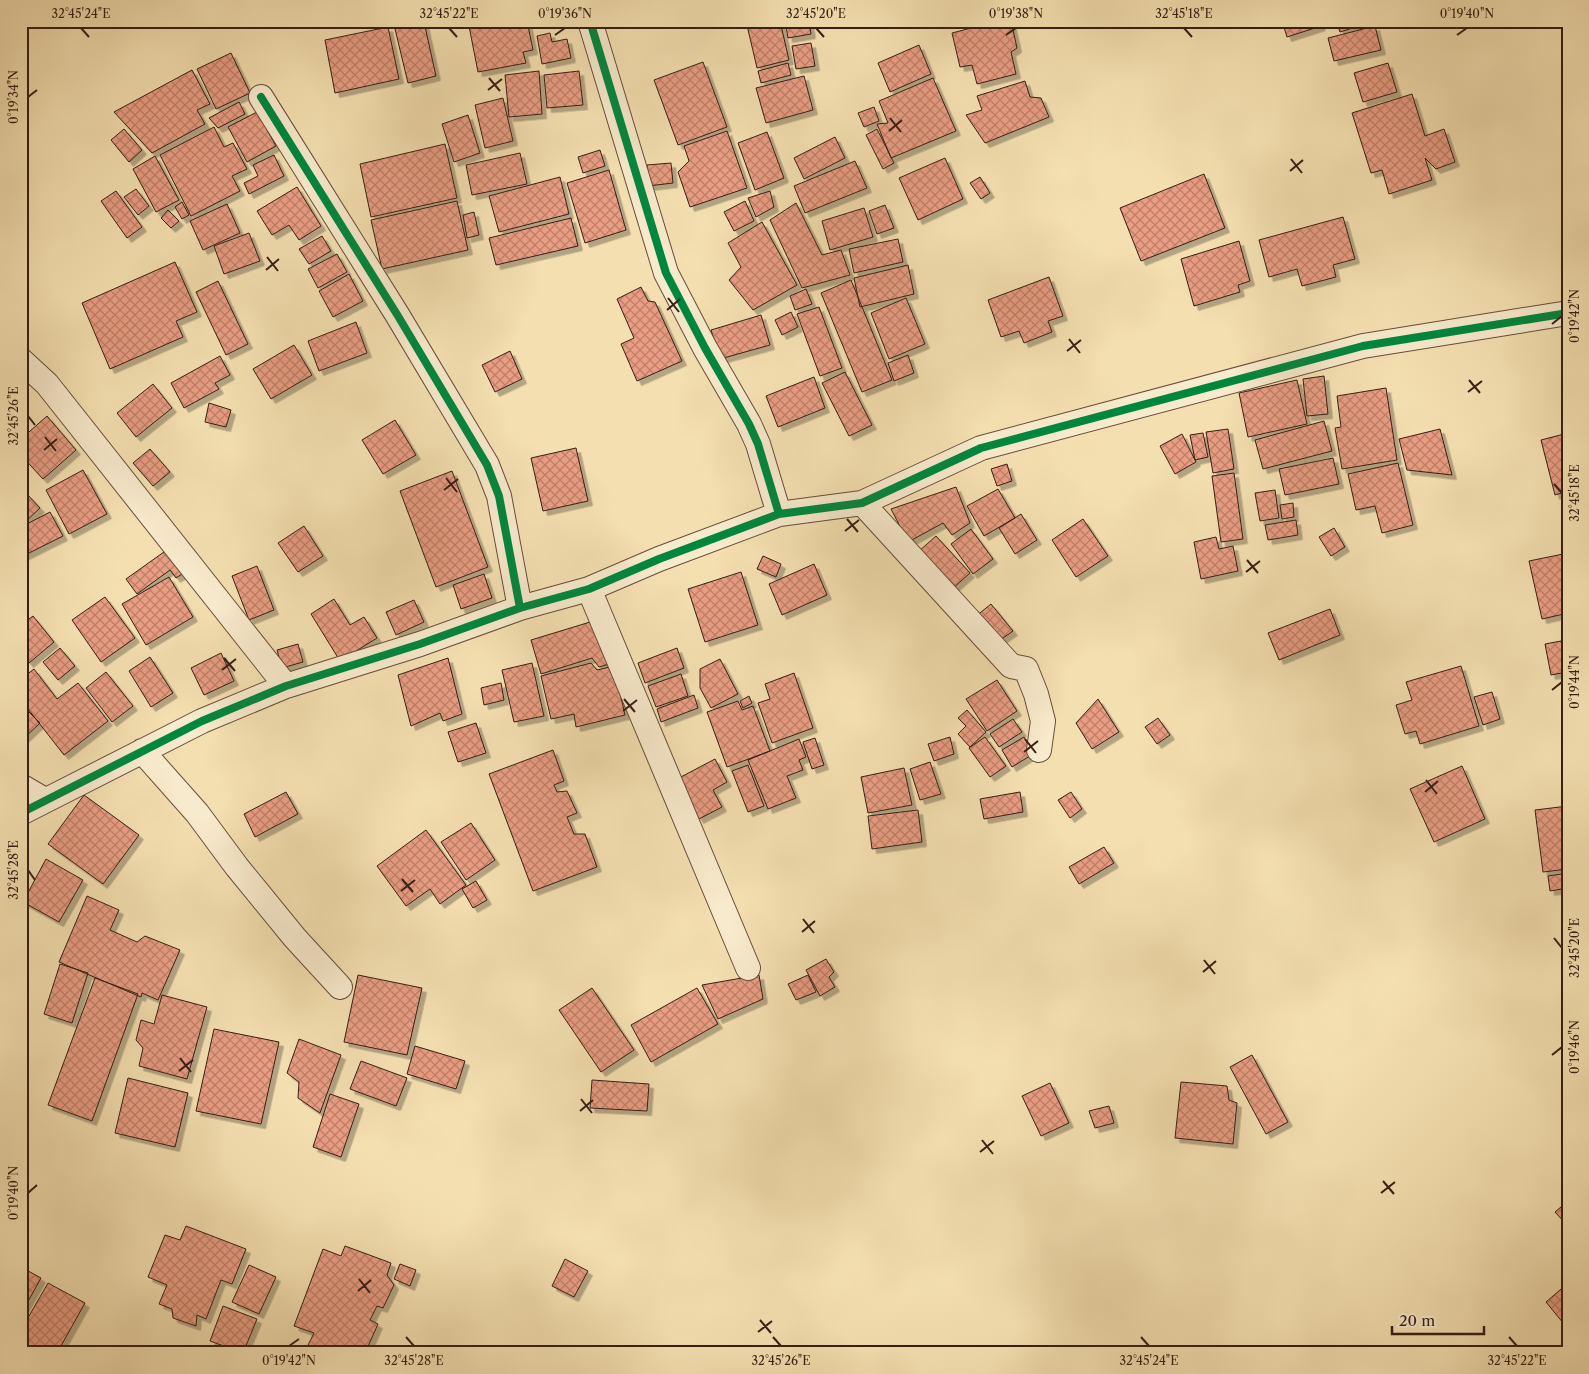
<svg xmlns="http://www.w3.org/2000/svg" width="1589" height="1374" font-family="'Libre Caslon Text',serif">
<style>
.building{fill:url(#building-cross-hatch);stroke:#351e13;filter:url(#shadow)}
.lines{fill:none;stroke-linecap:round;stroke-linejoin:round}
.street-casing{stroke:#654e3a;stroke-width:26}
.street{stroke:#f8eacc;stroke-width:24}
.cycleway-casing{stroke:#f8eacc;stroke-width:11}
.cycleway{stroke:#00873e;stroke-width:8}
.ticks{fill:none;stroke:#351e13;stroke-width:2}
.neatline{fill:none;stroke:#351e13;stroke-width:2}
.ticks-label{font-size:12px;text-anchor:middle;fill:#351e13}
</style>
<defs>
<pattern id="building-cross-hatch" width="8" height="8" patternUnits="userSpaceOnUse" patternTransform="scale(1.25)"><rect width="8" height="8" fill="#e99d82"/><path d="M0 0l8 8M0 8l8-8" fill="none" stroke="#be7f69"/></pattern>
<filter id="shadow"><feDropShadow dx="4.5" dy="4.5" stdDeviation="0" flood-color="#0004"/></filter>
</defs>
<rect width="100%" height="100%" fill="#f4dfb0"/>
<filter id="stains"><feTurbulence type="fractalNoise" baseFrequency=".004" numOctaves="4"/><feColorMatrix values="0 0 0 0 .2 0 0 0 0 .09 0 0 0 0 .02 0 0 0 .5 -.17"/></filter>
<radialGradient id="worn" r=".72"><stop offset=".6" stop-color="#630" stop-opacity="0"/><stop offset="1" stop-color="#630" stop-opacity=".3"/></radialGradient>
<!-- building -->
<path class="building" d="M468 21H527L533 50 523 52 526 63 478 72Z
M746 21H780L789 60 757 68Z
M785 21H809L811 34 788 38Z
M998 21H1011L1017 48 1011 52 1016 74 977 84 972 65 960 67 952 33Z
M1282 21H1319L1321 26 1287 37Z
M1336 21H1361L1362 25 1340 32Z
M424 22 436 76 408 83 395 29Z
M1375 26 1381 50 1334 61 1328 38Z
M388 27 399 79 335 93 325 40Z
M550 33 552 42 567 39 571 58 542 64 537 36Z
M811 43 815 66 796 69 792 46Z
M919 45 931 74 890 92 878 63Z
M231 53 250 93 216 109 197 69Z
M703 62 727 127 678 145 654 80Z
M788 63 791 75 761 83 758 71Z
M1388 63 1397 92 1363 102 1354 73Z
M192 70 210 104 197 110 205 124 152 153 114 112Z
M539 71 542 114 509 117 505 75Z
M579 71 583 105 547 108 544 75Z
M804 76 813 110 766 123 756 88Z
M933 78 956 131 891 158 877 124 888 123 879 101Z
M1025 81 1030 97 1041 98 1049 117 985 143 966 115 982 110 977 96Z
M1412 94 1425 136 1444 129 1455 162 1436 169 1425 158 1432 180 1389 194 1382 170 1371 173 1352 113Z
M503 98 513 141 485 148 475 105Z
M239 102 245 114 218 128 209 118Z
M874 107 879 121 864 127 858 113Z
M257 112 276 146 247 162 228 127Z
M468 115 480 153 454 162 442 124Z
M214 127 224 147 233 143 247 169 232 176 240 191 191 216 160 155Z
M124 129 142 150 129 162 111 140Z
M877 129 894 163 883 169 866 135Z
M727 131 747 188 690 207 678 172 689 161 684 146Z
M767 132 784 178 755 190 738 143Z
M835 137 845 158 804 179 794 158Z
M445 144 457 198 371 217 360 164Z
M600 150 605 166 583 173 578 157Z
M520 153 527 184 472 195 466 165Z
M274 155 284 176 249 194 244 183 258 176 253 165Z
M155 156 179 200 156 212 133 169Z
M945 158 963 199 918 220 899 178Z
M855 161 867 188 805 213 794 186Z
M671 163 673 183 648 186 647 165Z
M609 170 626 230 585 243 567 183Z
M1204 174 1225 228 1141 261 1120 208Z
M560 177 569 214 499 232 489 196Z
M980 177 990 193 981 199 970 183Z
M297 187 321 226 299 240 289 225 272 235 257 211Z
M136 189 149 206 138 215 124 197Z
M116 191 142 227 127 238 101 201Z
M770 191 774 207 756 217 748 198Z
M457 201 468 250 382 269 371 220Z
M745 201 754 221 734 231 724 212Z
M182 202 189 215 182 219 175 207Z
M796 203 822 255 841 250 850 275 802 288 770 220Z
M227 204 240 233 203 250 190 221Z
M885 205 894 228 877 234 869 211Z
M864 208 873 237 830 250 822 221Z
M168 210 179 221 171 228 161 218Z
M474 212 479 235 467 238 463 215Z
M1343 217 1355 259 1333 265 1336 277 1302 286 1297 269 1269 277 1259 240Z
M571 218 578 246 496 265 489 238Z
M762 222 797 285 753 310 729 280 741 267 728 243Z
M249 233 260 261 224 274 214 246Z
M322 236 331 251 309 264 299 249Z
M898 239 903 262 854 273 849 249Z
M1239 241 1250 281 1238 285 1240 292 1194 306 1181 259Z
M337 254 347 272 318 288 308 269Z
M175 262 197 312 176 321 183 337 110 369 82 303Z
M908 265 914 294 860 307 854 278Z
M349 274 363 301 333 317 319 291Z
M1049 277 1063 316 1048 321 1052 332 1024 343 1019 331 1001 337 988 300Z
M851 280 892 380 862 392 821 293Z
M218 281 248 344 226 355 196 292Z
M641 287 648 301 655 302 682 361 637 381 621 344 634 338 617 299Z
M806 289 812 304 795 310 790 296Z
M906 298 925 344 889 359 871 313Z
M819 307 842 368 820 376 797 314Z
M791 312 798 327 782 335 775 320Z
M761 315 770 345 720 359 711 330Z
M356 322 367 353 319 371 308 341Z
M294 345 312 375 271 399 253 369Z
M510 351 522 379 495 392 482 365Z
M908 355 914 373 894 381 888 363Z
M220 356 230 375 215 383 219 389 184 408 171 383Z
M845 372 872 425 849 436 822 383Z
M1324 376 1328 414 1307 416 1303 379Z
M814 377 825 408 778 427 766 396Z
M1297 380 1307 424 1248 437 1239 393Z
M153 384 172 408 136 437 117 413Z
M1386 388 1397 460 1342 469 1335 428 1341 427 1337 396Z
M209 403 231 410 226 427 205 422Z
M47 416 76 450 43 479 21 455V439Z
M395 420 416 455 383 474 362 440Z
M1324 421 1332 451 1263 469 1255 440Z
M1228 429 1234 469 1213 473 1206 432Z
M1440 429 1452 475 1407 470 1399 439Z
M1203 433 1208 457 1195 460 1190 435Z
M1568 433V491L1555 495 1541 440Z
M1182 434 1196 462 1175 474 1160 446Z
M576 448 588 501 543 511 531 458Z
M150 449 170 472 153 486 133 463Z
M1333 458 1339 484 1285 495 1279 469Z
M1398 463 1413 525 1382 533 1375 506 1356 510 1348 474Z
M1007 464 1012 481 997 486 991 469Z
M83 470 107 514 69 534 46 490Z
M452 471 488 567 436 587 400 491Z
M1234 473 1243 539 1221 542 1212 476Z
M956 487 970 523 952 535 943 523 908 542 891 509Z
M998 489 1015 518 984 536 967 506Z
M1275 490 1279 518 1260 521 1255 493Z
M27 494 40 508 25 522 21 517V499Z
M1293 503 1294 517 1282 519 1280 505Z
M50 512 63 536 21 557V527Z
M1021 514 1037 540 1015 554 999 528Z
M1083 519 1108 556 1076 577 1052 540Z
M1296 520 1298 535 1268 540 1265 525Z
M304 526 323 556 298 572 278 543Z
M1334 528 1345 547 1331 556 1319 537Z
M971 529 993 559 973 574 951 544Z
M936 536 970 573 951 590 918 552Z
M1216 537 1219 549 1233 546 1238 571 1201 579 1194 542Z
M171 547 188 570 176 578 170 570 137 594 126 579Z
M1568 553V613L1542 619 1529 561Z
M763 556 781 564 776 577 757 569Z
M814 564 827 595 782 615 769 584Z
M257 566 274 610 249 620 232 576Z
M741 572 758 625 705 642 688 589Z
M484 574 492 598 461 609 453 585Z
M169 577 193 617 146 645 122 604Z
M105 597 135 638 101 662 72 620Z
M334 599 350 625 364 617 377 638 340 661 311 614Z
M414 600 424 622 396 635 386 612Z
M991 604 1013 631 996 643 975 617Z
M1330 609 1340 635 1279 660 1268 633Z
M33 616 54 642 29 663 21 653V625Z
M600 619 613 663 599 667 592 658 541 674 531 640Z
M1561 641 1567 672 1551 675 1545 644Z
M298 644 303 662 282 668 277 650Z
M60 648 75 666 58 680 43 662Z
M677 648 684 668 645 683 638 663Z
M221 653 234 681 204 695 191 668Z
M150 657 173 693 151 707 129 671Z
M448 658 462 714 443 721 440 713 411 726 398 675Z
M720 659 738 694 711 708 700 688V669Z
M532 663 544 716 514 722 502 670Z
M591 663 597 670 614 666 625 715 576 727 574 714 551 719 541 676Z
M1461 666 1479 726 1420 744 1416 731 1405 734 1396 705 1412 700 1406 682Z
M34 669 57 699 78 683 108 721 64 755 21 700V679Z
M106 672 133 706 112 722 86 688Z
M794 673 813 728 772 743 758 703 770 699 765 684Z
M681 674 688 696 656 707 648 686Z
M997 680 1017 711 987 731 966 699Z
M501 683 504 700 484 705 481 688Z
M1492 692 1500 719 1483 725 1474 697Z
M694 695 698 708 661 722 657 709Z
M749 696 752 703 743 708 740 701Z
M1098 699 1119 732 1092 749 1076 723Z
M738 701 742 710 753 706 770 751 727 767 707 712Z
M21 704 40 723 21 741Z
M967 710 986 732 970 747 958 734 966 726 958 718Z
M1158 718 1170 735 1157 744 1145 727Z
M1013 719 1022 732 999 747 990 734Z
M476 723 486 753 458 762 448 732Z
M950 737 954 754 934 761 928 744Z
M985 737 1006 766 990 777 969 748Z
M1024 737 1033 754 1012 767 1002 750Z
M815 738 824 765 812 769 803 742Z
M799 739 806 757 799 760 803 770 787 776 796 798 768 809 748 760Z
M553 750 564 781 554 785 557 792 567 791 577 813 567 817 574 834H585L597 867 533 891 489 774Z
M715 759 727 782 713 790 722 807 699 819 677 779Z
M930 762 941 794 920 800 910 769Z
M748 765 764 806 748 812 732 771Z
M1462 766 1485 819 1434 842 1410 789Z
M904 768 912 805 868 813 861 777Z
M286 792 298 814 255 837 244 814Z
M1020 792 1023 812 984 819 980 799Z
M1071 792 1082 809 1070 818 1058 800Z
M84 795 139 835 103 884 48 844Z
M1568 806V869L1543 872 1535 810Z
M918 810 922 842 872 849 868 816Z
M471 823 495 860 466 880 441 842Z
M426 830 466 885 440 904 430 889 406 906 377 866Z
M1104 847 1114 863 1079 884 1069 867Z
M46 859 83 880 59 922 23 902Z
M1568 873V888L1550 891 1548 876Z
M476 881 487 900 473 908 462 889Z
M87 896 119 910 110 930 137 942 145 936 180 950 158 1000 142 993 141 997 59 962Z
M826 959 834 972 829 977 835 987 820 996 806 970Z
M60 964 88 973 72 1023 44 1014Z
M358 975 422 988 407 1055 344 1042Z
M759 975 763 999 718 1019 702 985Z
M808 975 816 992 796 1000 788 984Z
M95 978 138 994 92 1121 48 1105Z
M592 988 634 1050 601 1072 559 1010Z
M697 988 718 1024 651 1062 631 1025Z
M162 995 207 1007 187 1079 139 1066 143 1048 136 1040 141 1020 154 1024Z
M214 1029 279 1042 261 1124 196 1111Z
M299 1039 341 1055 320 1113 298 1098 299 1082 287 1073Z
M415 1046 465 1061 456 1089 407 1074Z
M1252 1055 1288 1122 1266 1134 1230 1067Z
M361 1061 407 1078 396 1106 350 1089Z
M128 1078 188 1093 175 1147 115 1133Z
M592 1080 649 1084 647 1111 590 1108Z
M1181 1082 1227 1086 1229 1100 1237 1103 1233 1144 1175 1138Z
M1050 1083 1069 1123 1041 1136 1022 1096Z
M330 1094 359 1104 341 1157 313 1147Z
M1109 1106 1114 1123 1095 1128 1089 1111Z
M1568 1201V1226L1555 1212Z
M186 1226 246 1249 232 1284 221 1280 206 1319 197 1315 196 1326 173 1318 172 1309 159 1304 167 1285 148 1277 165 1235 180 1240Z
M345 1246 391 1263 387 1275 394 1285 383 1308 377 1306 370 1320 378 1324 365 1353 357 1350 356 1353H328L308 1345 314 1333 294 1326 323 1249 341 1256Z
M565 1259 588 1271 574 1297 552 1286Z
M400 1264 416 1270 410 1286 394 1279Z
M249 1265 276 1277 259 1314 232 1302Z
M21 1267 41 1278 21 1314Z
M48 1283 85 1303 57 1353H35L21 1345V1330Z
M1568 1283V1329L1546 1302Z
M223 1306 257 1319 243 1353 210 1341Z"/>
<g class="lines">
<!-- street casing -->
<g class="street-casing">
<path id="street" d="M590 21 666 273 705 348 749 424 758 444 779 514
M261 97 398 316 487 465 499 496 520 608
M21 360 47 384 286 686
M862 503 1011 666 1026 669 1036 694 1043 721 1039 750
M589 589 748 968
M142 751 197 813 237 867 295 938 340 987
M21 786 45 800
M21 813 202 721 286 686 420 644 520 608 589 589 659 559 779 514 862 503 981 448 1363 346 1568 313"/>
</g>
<!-- street -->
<use href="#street" class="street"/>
<!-- cycleway casing -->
<g class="cycleway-casing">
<path id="cycleway" d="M590 21 666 273 705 348 749 424 758 444 779 514
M261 97 398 316 487 465 499 496 520 608
M21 813 202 721 286 686 420 644 520 608 589 589 659 559 779 514 862 503 981 448 1363 346 1568 313"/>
</g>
<!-- cycleway -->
<use href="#cycleway" class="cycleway"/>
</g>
<!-- ticks -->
<path class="ticks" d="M81 28 89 37M449 28 457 37M816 28 824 37M1184 28 1192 37M555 35 565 28M1006 35 1016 28M1457 35 1467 28M489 78 500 91M488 90 502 79M28 97 37 90M890 118 901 132M889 131 902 120M1291 159 1302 173M1290 171 1303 160M267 257 278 271M266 270 279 259M668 298 679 312M667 310 680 299M1552 324 1562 316M1069 339 1080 353M1067 351 1081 340M1469 380 1480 393M1468 392 1482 381M28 416 35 425M45 437 56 451M44 450 57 439M446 478 457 492M1554 484 1562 493M444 490 458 479M847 519 858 532M845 531 859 520M1247 560 1258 573M1246 572 1260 561M224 658 235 671M222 670 236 659M1552 690 1562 682M624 699 635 712M623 711 637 700M1025 739 1036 753M1024 752 1038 741M1426 780 1437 794M1425 792 1438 781M28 870 35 880M402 879 413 892M401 891 415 880M803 919 814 933M802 932 815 921M1554 938 1562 948M1204 960 1215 974M1203 972 1216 961M1552 1055 1562 1047M180 1058 191 1072M179 1071 193 1060M581 1099 592 1113M580 1111 593 1100M982 1140 993 1154M980 1152 994 1141M1383 1181 1394 1194M28 1193 37 1185M1381 1193 1395 1182M359 1279 370 1293M358 1291 371 1280M760 1320 771 1333M758 1332 772 1321M406 1337 414 1346M773 1337 781 1346M1141 1337 1149 1346M1509 1337 1517 1346M289 1346 299 1339"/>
<!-- margin -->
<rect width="1589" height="1374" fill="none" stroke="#f4dfb0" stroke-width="55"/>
<!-- scale -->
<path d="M1392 1326v8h92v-8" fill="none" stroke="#351e13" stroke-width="2.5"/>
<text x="1399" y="1326" font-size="15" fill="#351e13" stroke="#f8eacc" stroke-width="4" paint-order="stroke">20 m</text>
<rect x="28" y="28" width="1534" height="1318" class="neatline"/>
<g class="ticks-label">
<text x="81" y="18">32°45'24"E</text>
<text x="449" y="18">32°45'22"E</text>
<text x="565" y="18">0°19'36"N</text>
<text x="816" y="18">32°45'20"E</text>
<text x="1016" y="18">0°19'38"N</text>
<text x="1184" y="18">32°45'18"E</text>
<text x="1467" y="18">0°19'40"N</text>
<text transform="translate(14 97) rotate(-90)" y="4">0°19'34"N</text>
<text transform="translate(1575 316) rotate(-90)" y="4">0°19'42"N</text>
<text transform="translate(14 416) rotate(-90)" y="4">32°45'26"E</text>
<text transform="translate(1575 493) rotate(-90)" y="4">32°45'18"E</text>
<text transform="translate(1575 682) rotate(-90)" y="4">0°19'44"N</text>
<text transform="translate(14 870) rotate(-90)" y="4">32°45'28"E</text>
<text transform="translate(1575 948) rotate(-90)" y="4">32°45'20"E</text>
<text transform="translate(1575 1047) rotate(-90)" y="4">0°19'46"N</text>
<text transform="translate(14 1193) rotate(-90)" y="4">0°19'40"N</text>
<text x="289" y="1365">0°19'42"N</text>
<text x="414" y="1365">32°45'28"E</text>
<text x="781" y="1365">32°45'26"E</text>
<text x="1149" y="1365">32°45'24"E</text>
<text x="1517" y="1365">32°45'22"E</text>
</g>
<rect width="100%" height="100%" filter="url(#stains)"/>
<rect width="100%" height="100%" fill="url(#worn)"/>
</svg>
